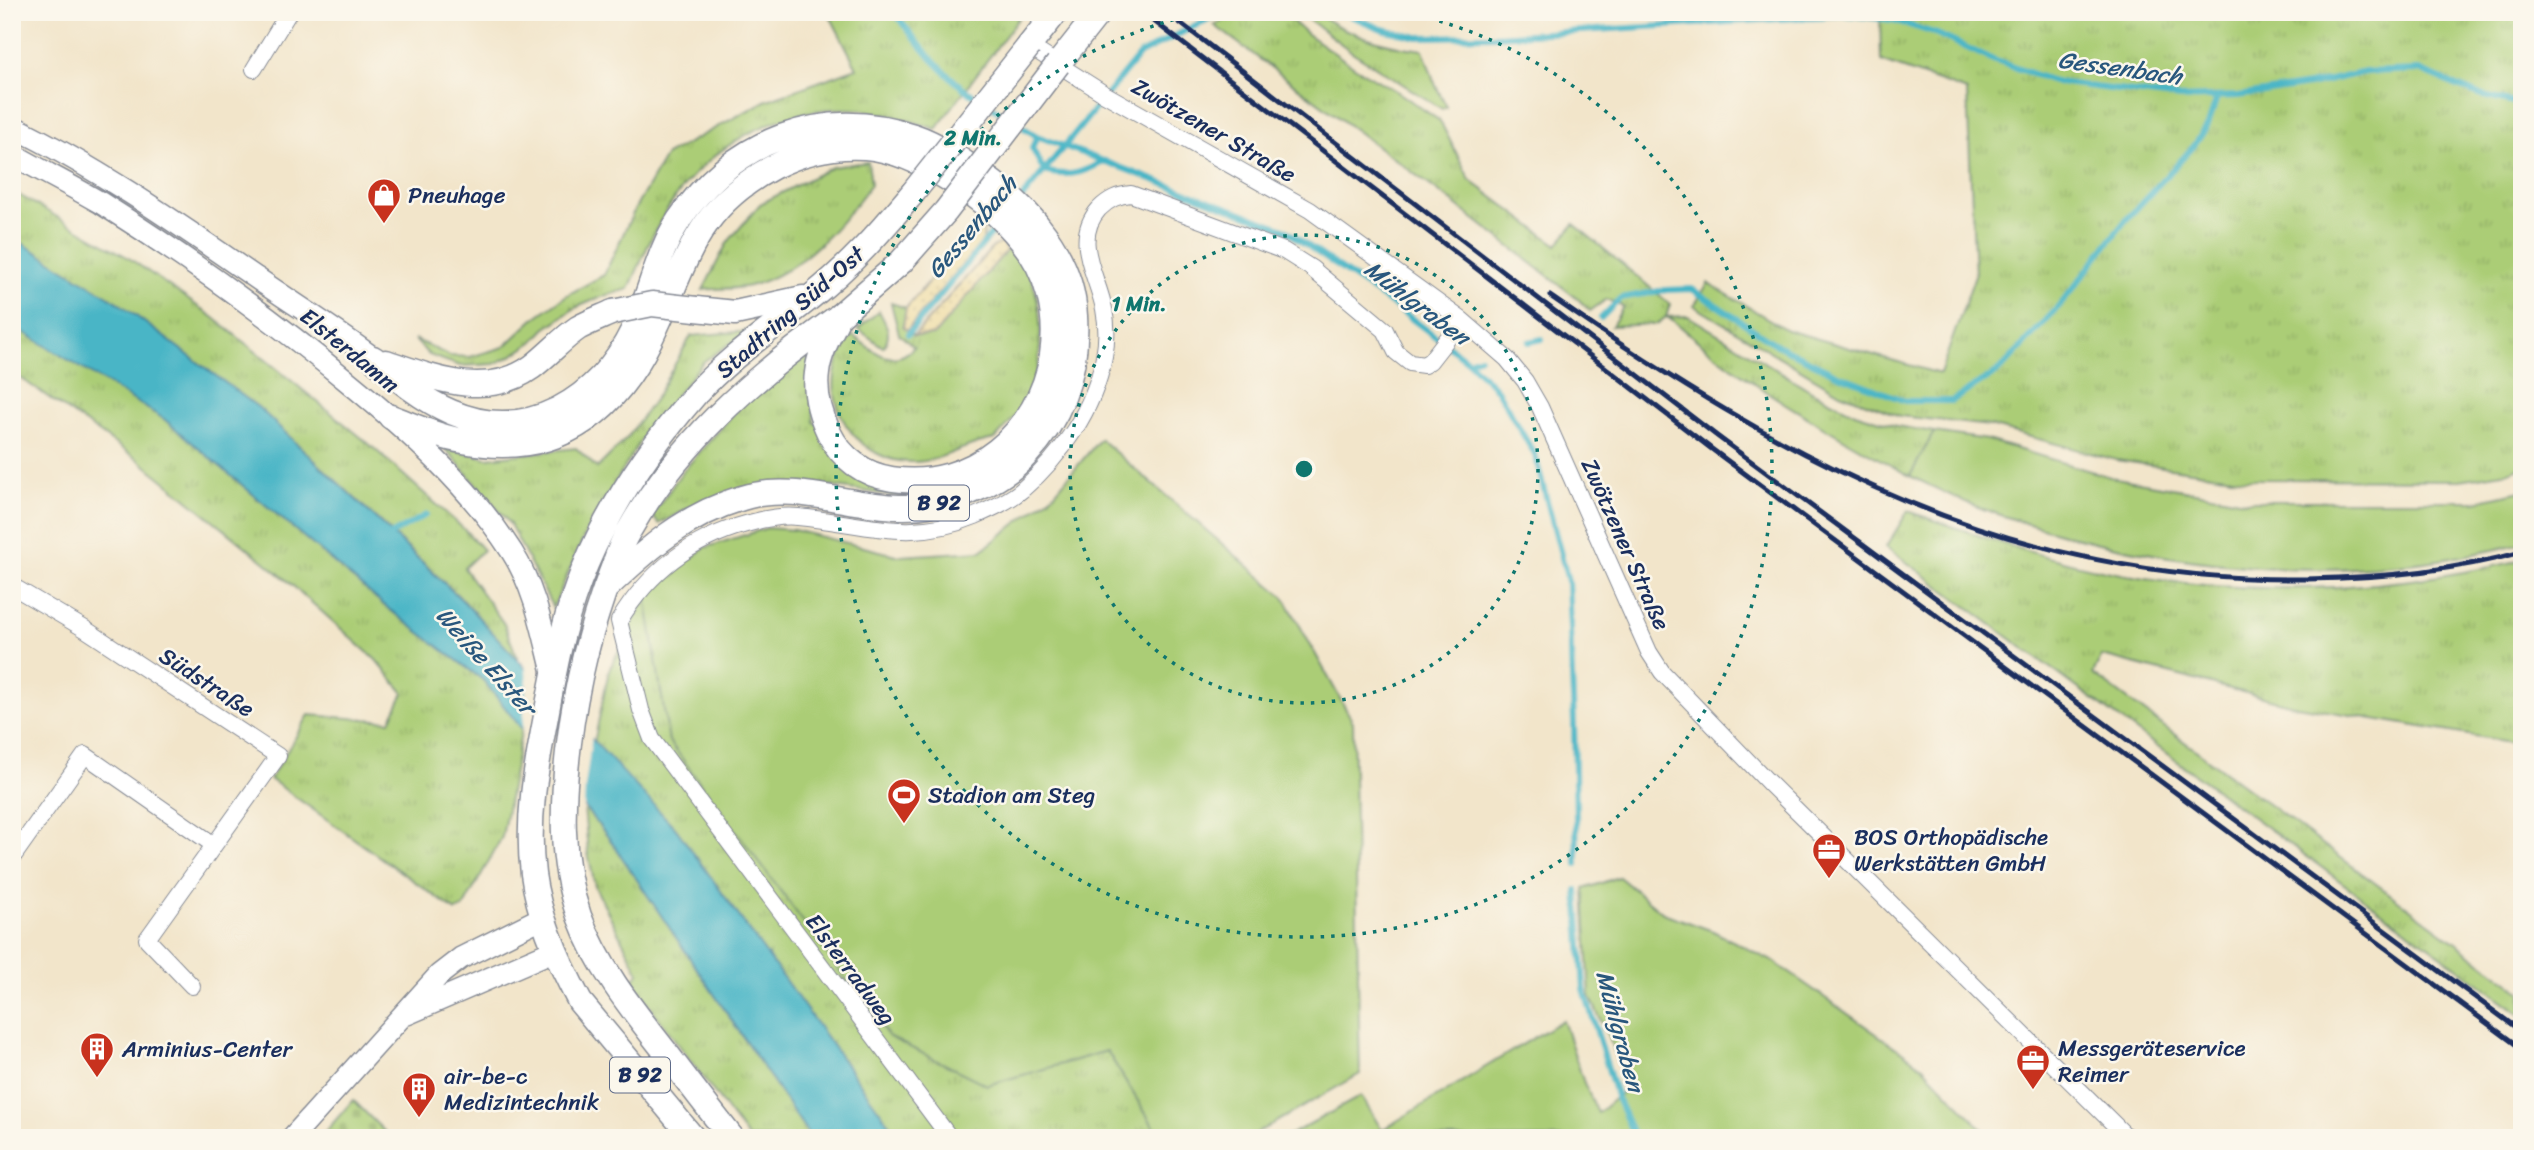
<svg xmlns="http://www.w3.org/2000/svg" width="2534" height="1150" font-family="Sriracha,sans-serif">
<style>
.grass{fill:url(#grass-tufts);stroke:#637e6a;stroke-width:2}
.sand{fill:url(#sand-dots);stroke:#84847e;stroke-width:2}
.cemetery{fill:url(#cemetery-stones);stroke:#637e6a;stroke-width:2}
.green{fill:#abcd76;stroke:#637e6a;stroke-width:2}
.water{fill:#49b5c6;stroke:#327292;stroke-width:2}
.pier{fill:#f2e5ca}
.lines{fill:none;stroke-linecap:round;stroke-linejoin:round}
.stream{stroke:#49b5c6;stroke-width:6}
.street-casing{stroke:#868a94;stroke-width:18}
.secondary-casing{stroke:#868a94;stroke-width:24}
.primary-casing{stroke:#868a94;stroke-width:27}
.street{stroke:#fff;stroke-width:16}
.secondary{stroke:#fff;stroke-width:21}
.primary{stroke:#fff;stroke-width:24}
.tram{stroke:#1b2f5e;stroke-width:2}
.rail{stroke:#1b2f5e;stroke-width:5}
.primary-bridge-casing{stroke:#868a94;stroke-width:27;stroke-linecap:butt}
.primary-bridge{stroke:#fff;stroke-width:24}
.ring{fill:none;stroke:#0f766e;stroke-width:3.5;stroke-dasharray:3.5 7}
.labels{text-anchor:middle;stroke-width:5;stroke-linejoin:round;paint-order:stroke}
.shield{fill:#fbf7ec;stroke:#5e6b89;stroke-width:2}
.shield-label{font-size:21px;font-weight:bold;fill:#1b2f5e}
.street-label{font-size:23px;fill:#1b2f5e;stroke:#fbf7ec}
.poi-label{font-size:23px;fill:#1b2f5e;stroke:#fbf7ec;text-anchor:start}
.water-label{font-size:24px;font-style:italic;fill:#29577d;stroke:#fbf7ec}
.centre{fill:#0f766e;stroke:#fbf7ec;stroke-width:3.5}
.ring-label{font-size:21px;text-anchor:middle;font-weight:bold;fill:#0f766e;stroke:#fbf7ec;stroke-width:5;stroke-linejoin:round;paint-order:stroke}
</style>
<defs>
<pattern id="grass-tufts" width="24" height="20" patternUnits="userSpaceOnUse" patternTransform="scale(1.75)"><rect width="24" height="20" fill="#abcd76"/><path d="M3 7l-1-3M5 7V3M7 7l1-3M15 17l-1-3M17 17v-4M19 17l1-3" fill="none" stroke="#93b068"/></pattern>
<pattern id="sand-dots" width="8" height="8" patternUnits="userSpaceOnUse" patternTransform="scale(1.75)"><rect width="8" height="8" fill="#eeda9e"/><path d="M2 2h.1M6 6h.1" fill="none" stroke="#ccbb8a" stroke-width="1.8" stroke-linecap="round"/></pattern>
<pattern id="cemetery-stones" width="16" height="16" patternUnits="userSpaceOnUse" patternTransform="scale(1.75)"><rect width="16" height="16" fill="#abcd76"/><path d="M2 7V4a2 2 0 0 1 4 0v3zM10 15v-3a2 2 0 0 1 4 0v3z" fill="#93b068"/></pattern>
</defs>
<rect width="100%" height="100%" fill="#fbf7ec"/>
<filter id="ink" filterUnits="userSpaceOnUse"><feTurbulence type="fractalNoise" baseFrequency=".0143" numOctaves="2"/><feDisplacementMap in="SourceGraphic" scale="14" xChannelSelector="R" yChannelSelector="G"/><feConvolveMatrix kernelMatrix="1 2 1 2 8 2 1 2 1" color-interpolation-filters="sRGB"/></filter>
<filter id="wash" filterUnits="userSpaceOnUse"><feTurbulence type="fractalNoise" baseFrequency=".00686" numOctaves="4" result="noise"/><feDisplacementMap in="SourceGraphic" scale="28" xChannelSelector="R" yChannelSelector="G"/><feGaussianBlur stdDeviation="1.57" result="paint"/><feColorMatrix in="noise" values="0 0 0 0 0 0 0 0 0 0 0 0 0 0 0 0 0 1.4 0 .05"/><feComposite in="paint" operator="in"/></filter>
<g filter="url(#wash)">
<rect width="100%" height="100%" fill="#f2e5ca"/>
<!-- grass -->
<path class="grass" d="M828 12H1023L936 129C912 121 888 114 863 110 797 102 726 135 684 186 659 217 644 254 629 289L601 297 575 308 545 329 533 342 513 355 494 364 460 366 429 355 414 339 450 356 470 357 504 347 536 317 567 295 604 275 636 207 666 155 765 101 857 68Z
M1240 12H1282L1307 34 1356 68 1398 92 1440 121 1470 180 1557 245 1574 224 1670 304 1666 317 1688 316 1815 393 1855 413 1896 426 1934 432 1910 476C1826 430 1745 384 1673 320L1666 317 1657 324 1612 326 1623 307 1607 299 1590 311 1579 300 1451 201 1214 25Z
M1299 12C1321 12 1324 20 1344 29 1369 40 1395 47 1423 50L1436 86 1447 107 1442 109 1352 52Z
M1880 12H2522V467L2509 472 2460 480 2246 479 2116 460 1990 426 1900 416 1840 393 1694 306 1708 283 1787 330 1940 374 1975 275 1967 91 1881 61Z
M868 162 871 184C842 224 802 271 753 285 738 290 719 288 703 290L727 243 760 204 832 167Z
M12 191 129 258 213 317 368 443 465 530 483 550 464 568 504 624 519 662 464 601 259 408 116 301 12 237Z
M1006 251H1013C1017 256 1023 262 1026 268 1044 300 1043 346 1035 381 1029 403 1010 423 995 439 965 443 943 462 913 462 863 463 823 413 837 364 840 353 846 344 852 335 871 349 892 371 914 347L899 334 891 303 906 308 903 326 914 336 934 335Z
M879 311C886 324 893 334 883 347L858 329Z
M12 325 164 419 390 610 483 680 522 728 502 837 463 908 456 911 270 779 309 715 390 721 404 693 376 660 283 577 140 461 12 372Z
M749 331 703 362 642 438 587 530 553 608 510 524 445 448 487 458 576 448 597 468 627 438 657 396 691 336Z
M812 351 814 422 911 491V495H889L810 483 700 502 659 524 652 516 682 472 743 403Z
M1908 511C1977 535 2045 560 2116 573 2251 598 2389 591 2522 560V744L2297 706 2102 656 2093 674 2522 992V1015L1886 547Z
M646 596 669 741 987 1085 1107 1051 1161 1138H899L676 829 594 743 609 670Z
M584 807 609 838 811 1138H748L655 1013 633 979 639 973 595 887 588 853Z"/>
<!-- sand -->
<path class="sand" d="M978 224 984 226 983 241 907 330 903 327 906 308Z
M1002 242 1006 251 934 335 914 336 992 248Z"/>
<!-- cemetery -->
<path class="cemetery" d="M353 1100 391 1138H320Z"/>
<!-- green -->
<path class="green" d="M1934 432 1987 440 2110 477 2245 501H2476L2522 491V543C2343 590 2155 570 1983 509 1958 500 1934 487 1910 476Z
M1100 439 1284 597 1353 722 1360 1074 1248 1138H1161L1107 1051 987 1085 889 1037 669 741 646 596 704 548 767 528 794 530 900 556 981 551 1054 494Z
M1619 877 1663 913 1713 931 1774 962 1922 1066 1991 1138H1284L1361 1096 1382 1130 1563 1020 1584 1083 1598 1113 1630 1086 1590 996 1584 889Z"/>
<!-- water -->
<path class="water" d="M12 237 116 301 259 408 464 602 676 829 899 1138H811L609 838 483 680 390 610 164 419 12 325Z"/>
<!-- pier -->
<path class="pier" d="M525 663 592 736 585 787 584 812 522 734 527 679Z"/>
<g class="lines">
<!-- stream -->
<path class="stream" d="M894 12C919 45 945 78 980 100
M1341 12 1382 29 1418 37 1495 36 1846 15 1893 20 1937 34 1993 60 2056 82 2180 98 2238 96 2309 85 2365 72 2419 70 2479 95 2522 105
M990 106 1010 119
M1019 125 1037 136 1284 229 1400 310 1468 361 1497 390 1535 455 1568 581 1574 723 1577 864
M1037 136 1032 148 1044 171C1070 178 1082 173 1105 161
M1022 198 1140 54 1222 12
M1601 318 1621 298 1665 290 1692 289 1777 345 1836 374 1905 401H1952L1999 371 2061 304 2125 221 2194 146 2208 125 2217 97
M908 334 999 225
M1529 342 1542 339
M1468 361 1480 357
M385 538 426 515
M1577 890 1584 989 1617 1098 1635 1138"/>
</g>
</g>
<g filter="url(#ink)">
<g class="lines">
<!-- street casing -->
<g class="street-casing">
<path id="street" d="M1029 46 1103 93 1310 210 1462 320 1507 359 1525 381 1540 407 1649 652 1662 672 1769 783 2128 1138
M254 69 289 12
M12 586 85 629 278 756 147 939 192 986
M12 858 85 755 214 845
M950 1138 652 739 641 710 619 621C648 573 691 539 746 524 763 519 780 515 798 517 865 523 908 544 975 516 991 509 1009 501 1022 490 1061 456 1094 410 1104 357 1107 342 1107 324 1104 309 1098 276 1071 240 1099 209 1109 199 1118 195 1131 194L1284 251 1311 268 1385 330 1396 352 1410 363 1424 365 1430 361 1462 320"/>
</g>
<!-- secondary casing -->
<g class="secondary-casing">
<path id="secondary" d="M12 126C100 169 178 224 258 279 297 306 336 330 373 358
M12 154C42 171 72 186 101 203 186 257 269 316 346 380 407 430 469 485 512 552 535 588 543 632 553 672
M407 1014 555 950
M292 1138 439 975 461 958 543 917"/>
</g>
<!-- primary casing -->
<g class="primary-casing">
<path id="primary" d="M1029 46 1056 12
M1058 64 1099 12
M696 309 735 313 803 298
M373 358C398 379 421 399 451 412 527 445 600 399 633 330 650 295 657 253 679 220 732 141 822 105 914 136 938 144 961 160 982 175 1029 207 1072 256 1075 316 1078 368 1063 415 1027 454 1012 471 990 484 968 493 946 502 923 508 899 507 847 506 794 482 742 498 685 515 647 549 605 589
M386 362C434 378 486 400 532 367 548 355 562 339 578 328 589 322 602 317 613 312
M391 417C415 426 438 437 463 441 552 458 611 419 650 340 687 265 692 210 773 167 802 152 834 145 865 147 917 151 989 200 1021 240 1048 272 1058 314 1052 355 1040 432 971 491 892 479 864 475 841 458 829 433 820 414 814 394 817 373 819 353 830 334 839 316
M693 1138 580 1002C559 963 539 919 533 874 526 820 536 768 546 716 551 689 556 660 563 633 585 544 635 464 695 395 729 357 773 328 812 296 850 266 881 231 912 194
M732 1138C709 1109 686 1079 664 1050 631 1008 598 967 579 916 559 859 562 801 569 743 576 685 590 628 611 573 616 560 620 546 627 534 678 443 751 379 835 319"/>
</g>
<!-- street -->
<use href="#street" class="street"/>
<!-- secondary -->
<use href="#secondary" class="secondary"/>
<!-- primary -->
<use href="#primary" class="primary"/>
<!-- tram -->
<path class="tram" d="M1412 12 1467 16 1511 12"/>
<!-- rail -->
<path class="rail" d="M1142 12 1713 450 2522 1049
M1166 12 1717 436 2522 1032
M1550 296C1787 461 2010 583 2307 579 2378 578 2453 571 2522 552"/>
<!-- primary-bridge casing -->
<g class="primary-bridge-casing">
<path id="primary-bridge" d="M912 194 1029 46
M613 312 652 304 696 309
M839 316 901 262 946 211 1058 64"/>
</g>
<!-- primary-bridge -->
<use href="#primary-bridge" class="primary-bridge"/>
</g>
</g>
<!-- distance rings -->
<g class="ring">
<circle cx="1304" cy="469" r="234"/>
<path d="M1409 13A468 468 0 1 1 1199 13"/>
</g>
<!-- icons -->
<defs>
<g id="shop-pin" transform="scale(1.75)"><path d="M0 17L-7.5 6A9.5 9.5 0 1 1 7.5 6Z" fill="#c8321e" stroke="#fbf7ec"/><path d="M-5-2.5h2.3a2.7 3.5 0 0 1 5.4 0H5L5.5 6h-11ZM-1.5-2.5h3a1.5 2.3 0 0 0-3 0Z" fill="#fff"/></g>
<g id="stadium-pin" transform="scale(1.75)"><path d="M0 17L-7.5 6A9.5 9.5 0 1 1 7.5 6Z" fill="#c8321e" stroke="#fbf7ec"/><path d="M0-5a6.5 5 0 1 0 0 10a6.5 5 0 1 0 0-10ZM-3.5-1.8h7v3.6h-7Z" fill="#fff"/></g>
<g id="office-pin" transform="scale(1.75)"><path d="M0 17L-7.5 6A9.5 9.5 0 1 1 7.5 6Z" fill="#c8321e" stroke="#fbf7ec"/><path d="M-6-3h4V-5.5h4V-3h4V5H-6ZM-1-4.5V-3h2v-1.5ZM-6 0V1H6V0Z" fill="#fff"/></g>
<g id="building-pin" transform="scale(1.75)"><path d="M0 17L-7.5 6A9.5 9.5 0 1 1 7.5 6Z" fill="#c8321e" stroke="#fbf7ec"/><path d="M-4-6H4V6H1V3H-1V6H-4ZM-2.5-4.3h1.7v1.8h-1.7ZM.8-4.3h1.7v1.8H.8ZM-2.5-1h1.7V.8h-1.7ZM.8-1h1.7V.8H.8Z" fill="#fff"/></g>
</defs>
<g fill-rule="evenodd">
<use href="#shop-pin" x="384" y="195"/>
<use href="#stadium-pin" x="904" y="795"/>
<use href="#office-pin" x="1829" y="850"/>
<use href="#building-pin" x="97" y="1049"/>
<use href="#office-pin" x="2033" y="1061"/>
<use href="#building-pin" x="419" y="1089"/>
</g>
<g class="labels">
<!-- shield labels -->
<g class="shield">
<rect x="909" y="485.5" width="60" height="35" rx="5"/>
<rect x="610" y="1057.5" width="60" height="35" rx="5"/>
</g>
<g class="shield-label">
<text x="939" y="510">B 92</text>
<text x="640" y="1082">B 92</text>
</g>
<!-- street labels -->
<g class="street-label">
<text transform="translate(1214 130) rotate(30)" y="8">Zwötzener Straße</text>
<text transform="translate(790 312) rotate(-41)" y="8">Stadtring Süd-Ost</text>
<text transform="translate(350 350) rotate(39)" y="8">Elsterdamm</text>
<text transform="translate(1626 544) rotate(66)" y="8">Zwötzener Straße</text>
<text transform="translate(207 682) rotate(33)" y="8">Südstraße</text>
<text transform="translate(851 969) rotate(53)" y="8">Elsterradweg</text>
</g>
<!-- poi labels -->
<g class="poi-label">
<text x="408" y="203">Pneuhage</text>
<text x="928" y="803">Stadion am Steg</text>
<text x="1854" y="845">BOS Orthopädische<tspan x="1854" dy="26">Werkstätten GmbH</tspan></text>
<text x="2058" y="1056">Messgeräteservice<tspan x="2058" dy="26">Reimer</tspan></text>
<text x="122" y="1057">Arminius-Center</text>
<text x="444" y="1084">air-be-c<tspan x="444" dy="26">Medizintechnik</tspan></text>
</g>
<!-- water labels -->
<g class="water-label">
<text transform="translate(2120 68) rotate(8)" y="8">Gessenbach</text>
<text transform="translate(972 227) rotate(-50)" y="8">Gessenbach</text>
<text transform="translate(1417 303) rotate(37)" y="8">Mühlgraben</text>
<text transform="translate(486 661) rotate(48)" y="8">Weiße Elster</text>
<text transform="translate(1620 1031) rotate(75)" y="8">Mühlgraben</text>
</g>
</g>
<circle cx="1304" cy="469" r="10" class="centre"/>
<g class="ring-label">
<text x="973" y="145">2 Min.</text>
<text x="1139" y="311">1 Min.</text>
</g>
<!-- margin -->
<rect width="2534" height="1150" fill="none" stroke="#fbf7ec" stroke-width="42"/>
</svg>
